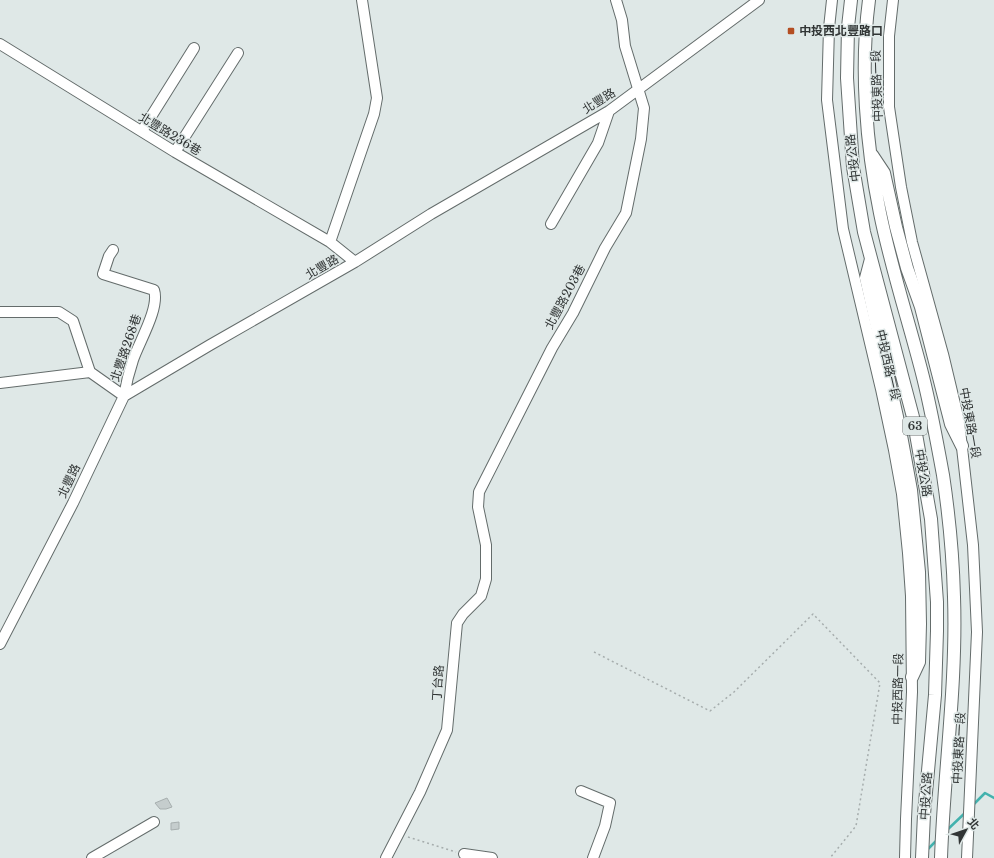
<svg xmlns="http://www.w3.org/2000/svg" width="994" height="858" font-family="'Libre Baskerville','Noto Sans TC',serif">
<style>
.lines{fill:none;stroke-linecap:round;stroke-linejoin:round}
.stream{stroke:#43b2ae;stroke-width:2.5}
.building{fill:#c5cdcd;stroke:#a7afaf}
.minor-casing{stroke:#646c6b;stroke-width:12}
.major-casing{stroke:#646c6b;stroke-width:14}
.path{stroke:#a6adad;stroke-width:1.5;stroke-dasharray:2 3;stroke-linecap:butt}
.minor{stroke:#fff;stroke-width:10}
.major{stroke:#fff;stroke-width:12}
.poi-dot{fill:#b44e22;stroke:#dfe8e7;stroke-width:1.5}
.labels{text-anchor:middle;stroke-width:3;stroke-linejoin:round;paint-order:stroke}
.shield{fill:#dfe8e7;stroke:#656b6a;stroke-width:1}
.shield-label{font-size:11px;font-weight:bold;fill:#313535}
.poi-label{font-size:12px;font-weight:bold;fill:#313535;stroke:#dfe8e7;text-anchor:start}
.street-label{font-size:12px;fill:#313535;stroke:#dfe8e7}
</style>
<rect width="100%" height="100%" fill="#dfe8e7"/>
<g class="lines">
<!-- stream -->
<path class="stream" d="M972 806 985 793 994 798
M946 831 966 812
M926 851 938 839"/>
</g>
<!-- building -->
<path class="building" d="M167 798 172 807 166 809H160L155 803Z
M179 822V829L171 830V823Z"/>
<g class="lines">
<!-- minor casing -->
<g class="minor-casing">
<path id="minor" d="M832 0 829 28 827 100 843 229 881 389 894 450 902 494 908 553 911 596 912 692 906 819 905 858
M893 0 889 36V107L901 187 912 242 943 354 959 421 973 545 977 632 967 858
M0 44 175 152 330 242 355 262
M142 131 194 48
M175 152 238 53
M551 224 598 143 609 111
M330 242 374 114 377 98 362 0
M0 312H59L73 321 90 372 124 396C126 384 129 372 133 360 139 342 160 308 154 290L103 274 109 256 113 250
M0 383 90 372
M0 644 73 503 124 396 210 345 355 262 431 214 609 111 759 0
M581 791 610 803 605 826 593 858
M464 854 492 858
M92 858 154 822
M386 858 420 792 447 730 457 623 463 614 481 596 486 579V545L478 507 479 492 552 348 573 313 605 248 626 213 641 139 644 108 625 46 622 20 616 0"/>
</g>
<!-- major casing -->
<g class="major-casing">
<path id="major" d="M851 0 848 27 847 78 853 167 864 232 913 417 931 519 937 602V631L935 695 924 814 922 858
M869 0C860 68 866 145 880 213 891 268 909 322 923 377 931 409 937 442 943 475 949 515 953 557 954 597 957 684 944 771 941 858
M872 155 884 173 896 227 907 268 921 307 951 424 962 446
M871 259 866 278 900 430 911 490 919 572 920 624 919 662 912 677"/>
</g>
<!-- path -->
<path class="path" d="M594 652 710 711 734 692 813 614 880 683 856 826 830 858
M408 837 456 852"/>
<!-- minor -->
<use href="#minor" class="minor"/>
<!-- major -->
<use href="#major" class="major"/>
</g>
<!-- markers -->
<rect class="poi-dot" x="787" y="27" width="8" height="8" rx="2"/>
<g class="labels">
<!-- shield labels -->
<rect class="shield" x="903" y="417" width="24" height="18" rx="3"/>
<g class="shield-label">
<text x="915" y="430">63</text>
</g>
<!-- poi labels -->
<g class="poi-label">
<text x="799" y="35">中投西北豐路口</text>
</g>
<!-- street labels -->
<g class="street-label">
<text transform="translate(877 86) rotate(-92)" y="4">中投東路一段</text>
<text transform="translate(599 101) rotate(-32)" y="4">北豐路</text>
<text transform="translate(170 134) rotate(31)" y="4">北豐路236巷</text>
<text transform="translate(853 158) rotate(-97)" y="4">中投公路</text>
<text transform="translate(322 267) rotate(-30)" y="4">北豐路</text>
<text transform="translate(565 297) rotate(-62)" y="4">北豐路203巷</text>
<text transform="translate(126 348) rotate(-71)" y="4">北豐路268巷</text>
<text transform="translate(888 365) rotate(77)" y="4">中投西路一段</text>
<text transform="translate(970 423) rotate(80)" y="4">中投東路一段</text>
<text transform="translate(923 473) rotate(80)" y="4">中投公路</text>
<text transform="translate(69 481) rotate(-65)" y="4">北豐路</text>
<text transform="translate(438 683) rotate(-86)" y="4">丁台路</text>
<text transform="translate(898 689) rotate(-89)" y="4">中投西路一段</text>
<text transform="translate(959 748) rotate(-87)" y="4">中投東路一段</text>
<text transform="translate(926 796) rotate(-86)" y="4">中投公路</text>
</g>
</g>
<!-- north arrow -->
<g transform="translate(966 830) rotate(50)" stroke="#dfe8e7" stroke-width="3" paint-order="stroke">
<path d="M0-3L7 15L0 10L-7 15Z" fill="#313535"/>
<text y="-6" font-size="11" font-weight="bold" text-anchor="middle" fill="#313535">北</text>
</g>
</svg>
